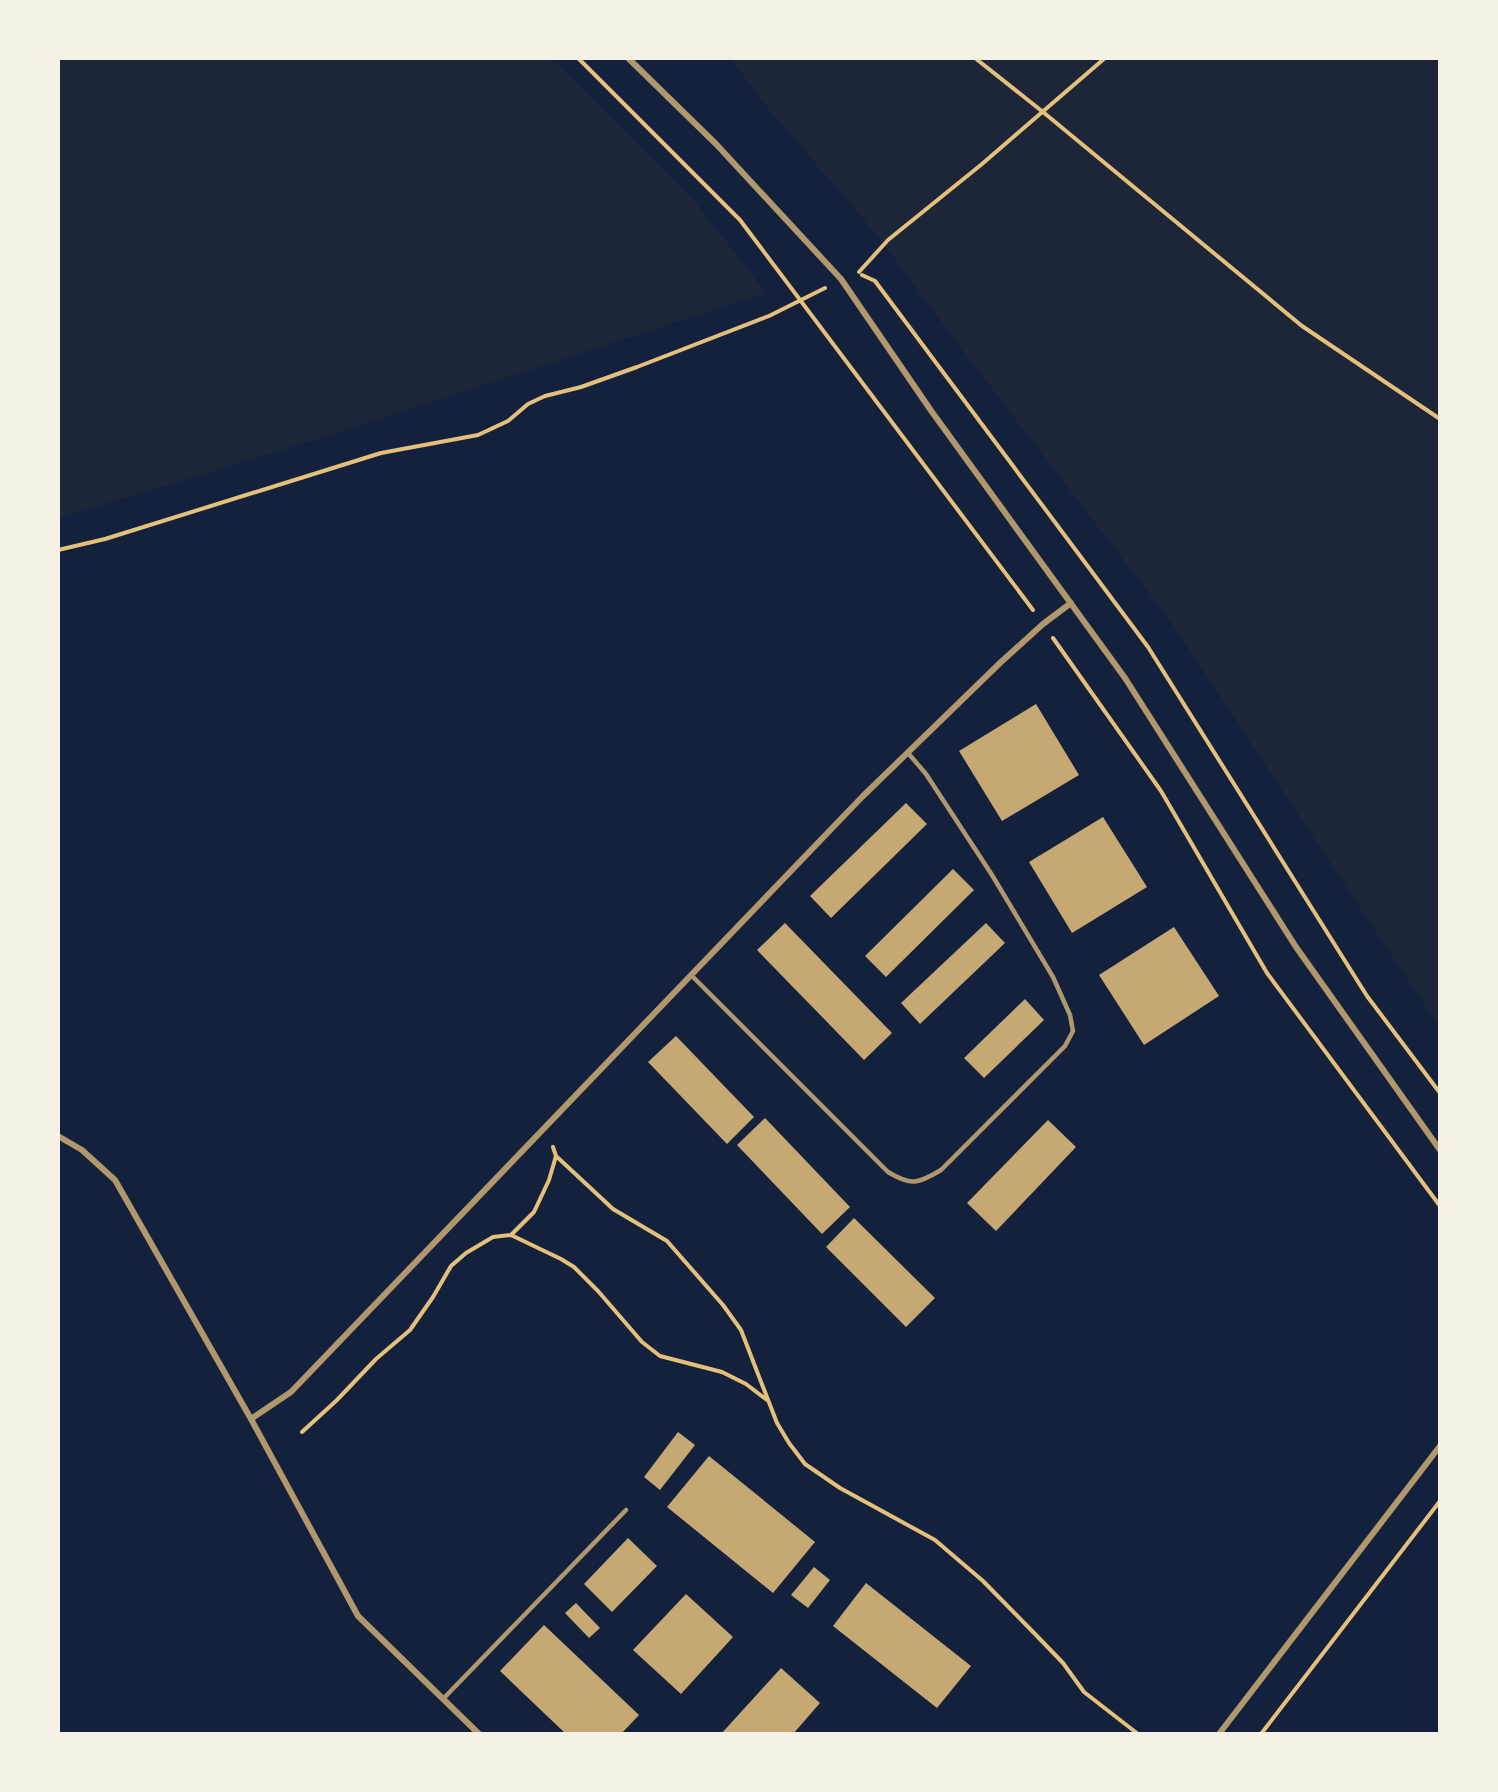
<svg xmlns="http://www.w3.org/2000/svg" width="1498" height="1792" font-family="'DM Sans',sans-serif">
<style>
.green{fill:#1d2539}
.building{fill:#c6a872}
.lines{fill:none;stroke-linecap:round;stroke-linejoin:round}
.path{stroke:#e5c07b;stroke-width:4}
.service{stroke:#b1986c;stroke-width:4.5}
.minor{stroke:#b1986c;stroke-width:6}
</style>
<rect width="100%" height="100%" fill="#14213d"/>
<!-- green -->
<path class="green" d="M59 58 550 59 560 66 693 199 766 293 315 440 59 518Z
M731 59H1439V1027L1169 619 963 351 877 235 768 108Z"/>
<!-- building -->
<path class="building" d="M1036 704 1079 775 1002 821 959 751Z
M906 803 927 824 831 918 810 896Z
M1103 817 1147 887 1072 933 1029 862Z
M953 869 974 890 886 977 865 956Z
M785 923 892 1033 864 1060 757 950Z
M986 923 1005 943 920 1024 901 1003Z
M1174 927 1219 996 1144 1045 1099 975Z
M1025 999 1044 1020 984 1078 964 1058Z
M676 1036 754 1117 727 1144 648 1062Z
M765 1118 850 1207 822 1234 737 1145Z
M1048 1120 1076 1147 996 1231 967 1203Z
M854 1218 935 1298 906 1327 826 1247Z
M678 1432 695 1445 660 1490 644 1477Z
M709 1456 815 1542 773 1593 667 1507Z
M628 1538 657 1566 612 1612 584 1584Z
M814 1567 830 1580 808 1608 791 1595Z
M866 1583 971 1666 937 1708 833 1626Z
M686 1594 733 1637 681 1694 633 1650Z
M576 1603 600 1628 589 1638 565 1613Z
M544 1625 639 1715 621 1734H566L500 1671Z
M781 1668 820 1703 793 1734H721Z"/>
<g class="lines">
<!-- path -->
<path class="path" d="M578 58 740 220 1033 610
M975 58 1043 112 1302 326 1440 419
M859 272 888 240 982 164 1105 58
M862 275 875 281 1148 647 1367 996 1440 1093
M58 550 105 539 381 453 478 435 508 421 528 404 545 396 581 387 637 367 769 316 825 288
M1053 638 1161 791 1267 973 1440 1206
M556 1156 613 1209 667 1241 723 1305 741 1330 777 1423 789 1443 805 1464 840 1488 935 1540 983 1581 1036 1635 1063 1663 1084 1692 1138 1734
M511 1235 561 1259 574 1267 598 1291 642 1342 660 1356 722 1372 746 1384 767 1400
M302 1432 337 1400 376 1359 410 1330 433 1297 451 1266 466 1253 493 1237 511 1235 534 1212 549 1180 556 1156 553 1147
M1261 1734 1440 1501"/>
<!-- service -->
<path class="service" d="M691 975 888 1172C911 1186 918 1184 941 1170L1065 1046 1073 1031 1070 1015 1053 977 992 875 926 774 908 753
M443 1699 626 1510"/>
<!-- minor -->
<path class="minor" d="M628 58 716 144 841 279 932 412 1125 678 1296 947 1440 1150
M58 1136 82 1150 115 1180 251 1419 358 1616 479 1734
M251 1419 291 1392 862 797 1001 662 1043 624 1071 603
M1219 1734 1440 1446"/>
</g>
<!-- border -->
<rect width="1498" height="1792" fill="none" stroke="#f6f1e7" stroke-width="120"/>
</svg>
